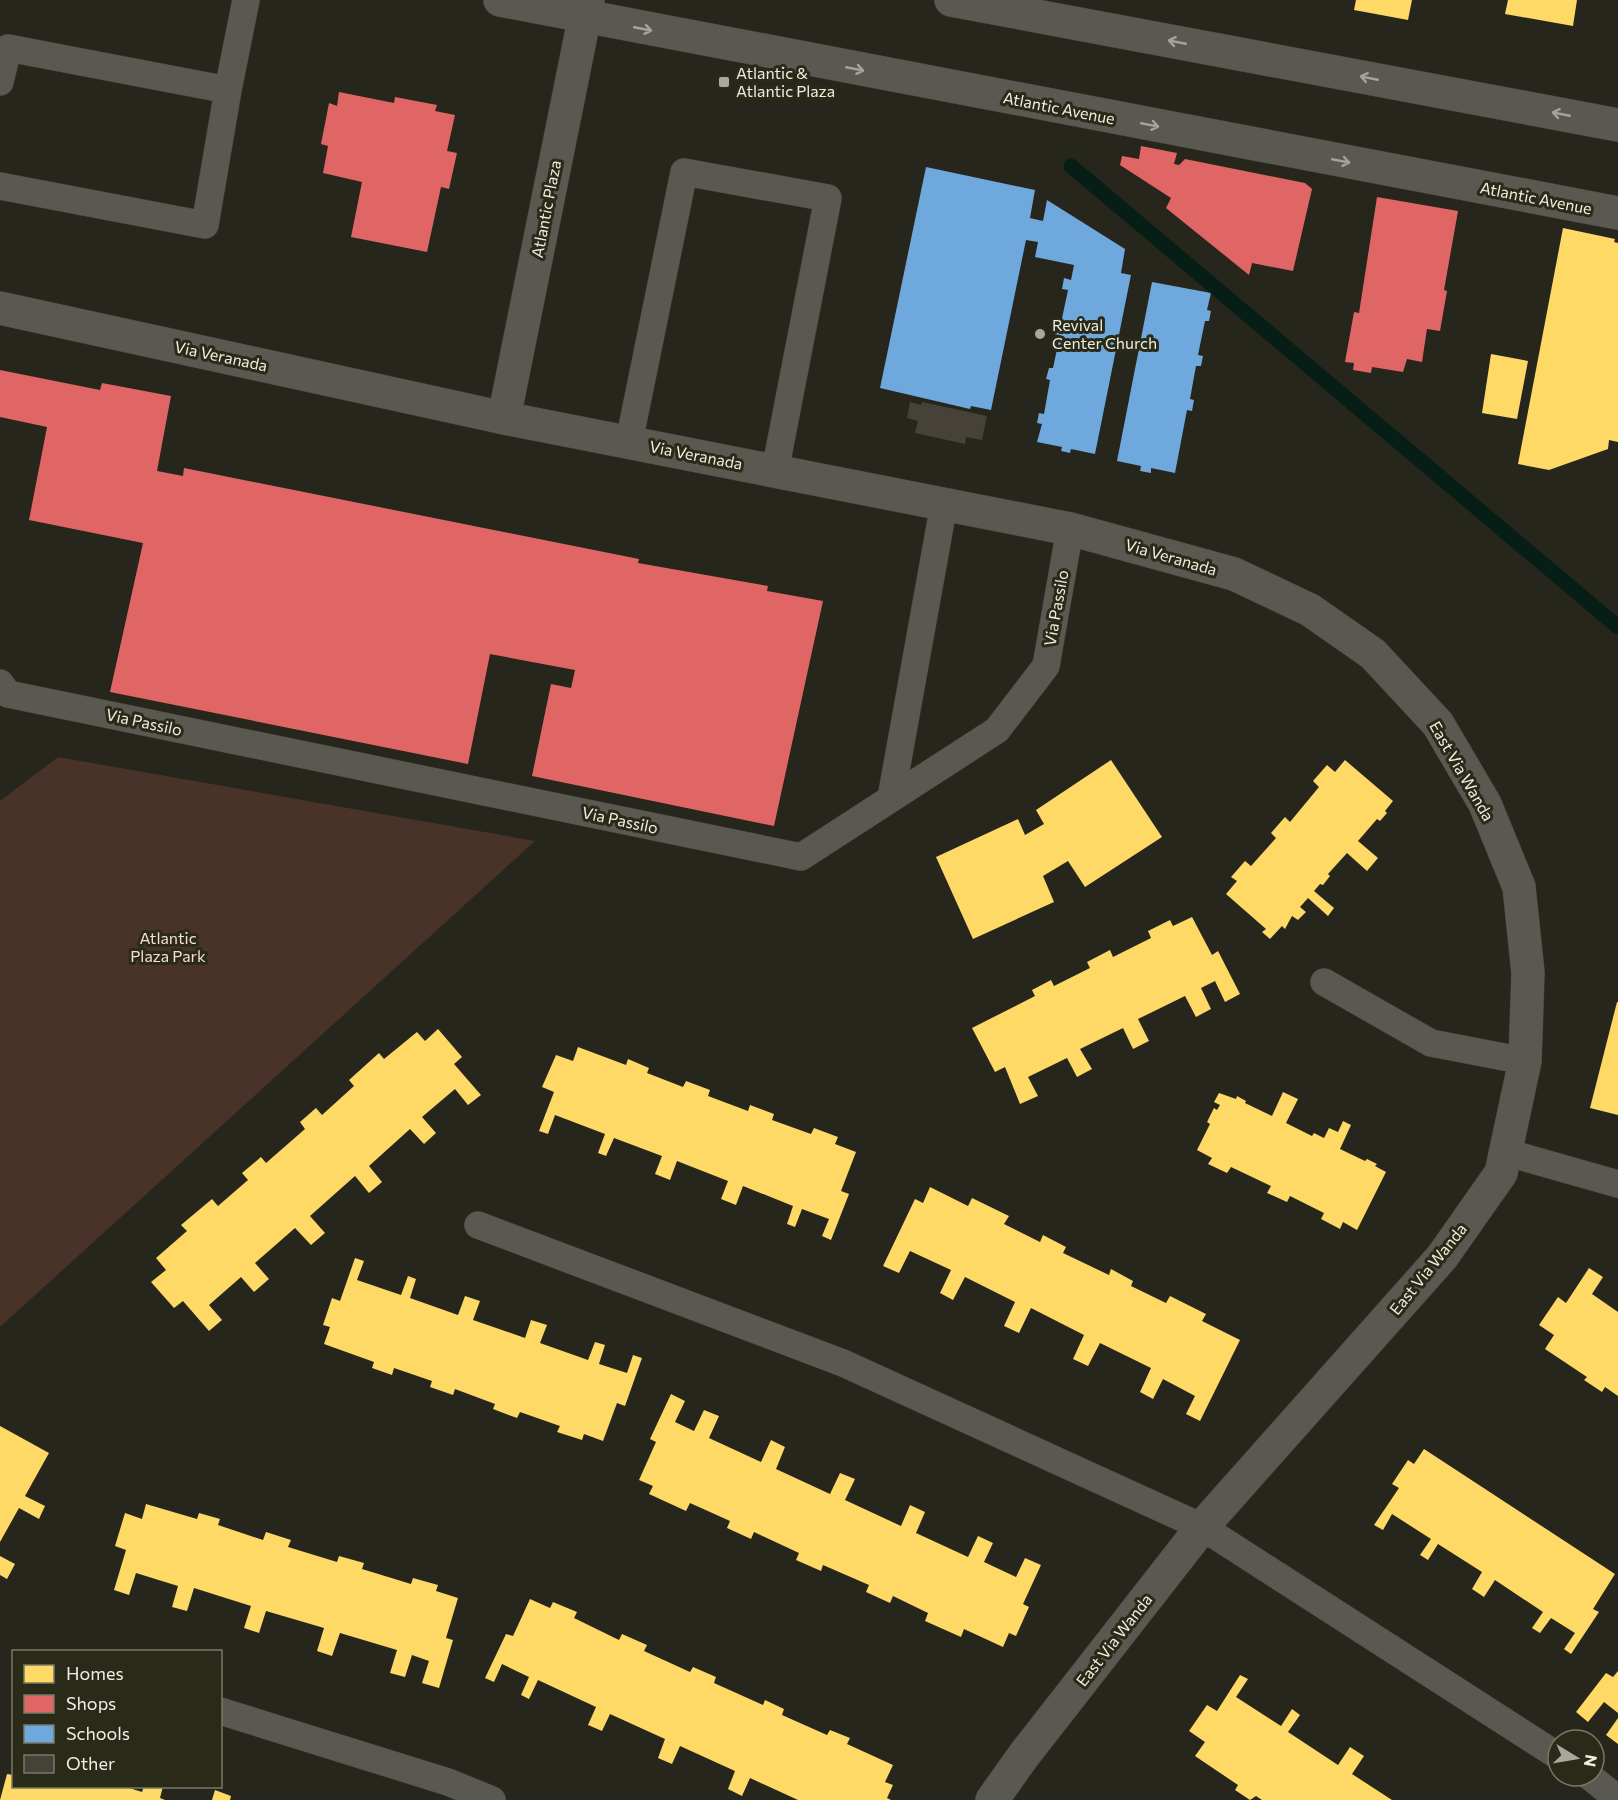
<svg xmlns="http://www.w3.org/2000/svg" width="1618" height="1800" font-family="Commissioner,sans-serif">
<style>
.green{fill:#493328}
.homes{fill:#ffd966}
.shops{fill:#e06666}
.schools{fill:#6fa8dc}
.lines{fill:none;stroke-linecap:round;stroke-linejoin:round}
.stream{stroke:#071e17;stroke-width:15}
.building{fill:#464237}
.service-casing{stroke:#44443b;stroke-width:28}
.minor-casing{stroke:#44443b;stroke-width:34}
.secondary-casing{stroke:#44443b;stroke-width:34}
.service{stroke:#595952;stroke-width:27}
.minor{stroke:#595952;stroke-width:33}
.secondary{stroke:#595952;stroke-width:33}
.oneway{stroke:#a4a49a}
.poi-dot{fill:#a8a89d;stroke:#2a2a18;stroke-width:2}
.labels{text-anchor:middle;stroke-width:6;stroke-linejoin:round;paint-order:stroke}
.poi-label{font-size:16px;fill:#eeeee2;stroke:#2a2a18;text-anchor:start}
.street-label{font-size:16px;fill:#eeeee2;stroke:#2a2a18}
.park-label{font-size:16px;fill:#f9ddd1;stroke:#2a2a18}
</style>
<rect width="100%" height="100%" fill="#26261c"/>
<!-- green -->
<path class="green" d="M58 757 535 841 0 1327V801Z"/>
<!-- homes -->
<path class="homes" d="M1356 0H1412L1408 20 1354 10Z
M1508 0H1577L1573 26 1505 14Z
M1563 228 1615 239 1614 242 1618 243V442L1609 440 1608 449 1549 470 1518 464Z
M1491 354 1528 361 1517 419 1482 413Z
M1111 760 1162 837 1085 887 1068 861 1043 876 1054 902 973 939 936 857 1018 819 1025 835 1044 824 1036 810Z
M1345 760 1393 801 1385 811 1387 813 1380 821 1377 819 1358 841 1378 858 1367 871 1347 853 1328 874 1330 876 1323 885 1320 884 1314 891 1334 908 1328 916 1308 898 1300 907 1306 912 1298 920 1292 916 1285 929 1282 926 1270 939 1262 932 1266 929 1226 894 1237 881 1231 877 1245 861 1251 866 1276 838 1271 833 1285 817 1290 822 1319 787 1313 781 1327 765 1335 772Z
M1192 917 1212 955 1218 951 1240 994 1225 1002 1215 981 1201 988 1211 1009 1196 1017 1185 996 1138 1019 1149 1041 1133 1049 1123 1028 1080 1049 1092 1069 1077 1077 1067 1058 1028 1077 1038 1096 1020 1104 1005 1067 995 1072 972 1028 1035 996 1032 990 1051 980 1054 986 1090 968 1087 962 1110 950 1113 957 1151 938 1148 931 1170 920 1173 926Z
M1617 1002H1618V1115L1590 1108Z
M438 1029 462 1057 454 1064 481 1095 468 1105 455 1089 422 1117 436 1133 424 1144 410 1129 369 1166 382 1182 369 1193 355 1176 310 1216 325 1233 311 1245 295 1228 255 1263 269 1279 254 1292 241 1277 209 1305 222 1320 209 1331 183 1301 174 1308 151 1282 166 1270 156 1258 187 1231 181 1225 212 1199 218 1206 248 1180 242 1173 261 1157 266 1163 305 1129 300 1122 316 1108 322 1115 354 1086 349 1080 379 1053 384 1059 417 1032 425 1041Z
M578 1047 626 1065 628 1059 649 1068 647 1073 683 1087 686 1081 710 1090 708 1096 748 1111 750 1105 774 1114 772 1120 811 1134 814 1128 838 1137 835 1144 856 1152 841 1191 849 1194 831 1240 822 1236 829 1219 802 1209 795 1227 787 1224 793 1206 743 1186 736 1205 721 1199 728 1181 677 1161 670 1180 655 1174 662 1156 614 1138 606 1156 598 1153 605 1134 555 1115 548 1134 539 1131 554 1092 542 1087 556 1055 573 1061Z
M1283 1092 1298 1099 1286 1123 1312 1136 1314 1133 1324 1138 1329 1128 1338 1132 1343 1121 1351 1125 1340 1149 1365 1161 1367 1159 1377 1164 1375 1166 1386 1172 1357 1230 1343 1222 1340 1229 1321 1219 1324 1213 1290 1196 1287 1202 1267 1193 1271 1186 1231 1167 1227 1173 1208 1164 1212 1158 1197 1150 1210 1124 1207 1122 1214 1108 1217 1110 1220 1105 1214 1102 1219 1093 1236 1099 1237 1096 1246 1101 1245 1103 1272 1116Z
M930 1187 968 1206 972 1198 1009 1216 1004 1224 1040 1242 1043 1235 1066 1247 1063 1253 1109 1275 1111 1269 1133 1281 1131 1286 1166 1303 1170 1296 1206 1314 1202 1321 1240 1340 1200 1421 1186 1414 1195 1396 1163 1379 1153 1399 1140 1392 1151 1368 1100 1343 1088 1366 1073 1359 1084 1335 1031 1308 1019 1333 1004 1326 1015 1302 965 1277 953 1300 940 1293 951 1270 910 1251 899 1273 883 1266 915 1199 923 1203Z
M355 1258 364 1261 357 1280 401 1295 408 1276 416 1279 410 1298 458 1315 465 1296 480 1301 473 1320 525 1338 531 1320 547 1325 540 1343 588 1360 595 1342 605 1345 599 1364 627 1373 633 1355 642 1358 625 1406 617 1403 603 1441 584 1434 582 1440 557 1432 560 1426 520 1412 517 1418 493 1409 495 1404 455 1389 453 1395 430 1387 432 1381 394 1368 392 1375 372 1368 374 1362 324 1344 330 1327 323 1325 332 1298 340 1301Z
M1589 1268 1603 1277 1592 1294 1618 1312V1396L1605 1387 1602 1392 1584 1380 1587 1377 1545 1349 1554 1335 1539 1325 1558 1297 1566 1303Z
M671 1394 685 1401 675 1422 694 1431 704 1410 719 1416 709 1438 761 1462 771 1440 785 1447 776 1469 830 1494 840 1473 855 1479 845 1500 901 1526 910 1505 925 1512 916 1533 968 1557 978 1536 993 1543 984 1562 1016 1577 1025 1558 1041 1565 1023 1604 1029 1607 1016 1636 1009 1633 1003 1647 964 1629 961 1637 925 1621 928 1613 893 1596 890 1603 866 1592 869 1585 823 1565 821 1571 796 1560 799 1553 754 1532 751 1539 727 1528 730 1521 690 1503 686 1511 649 1494 653 1486 639 1480 656 1442 650 1439Z
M0 1426 49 1453 25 1496 45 1506 39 1519 19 1508 0 1542Z
M1424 1449 1615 1574 1593 1609 1599 1612 1571 1654 1564 1649 1575 1633 1551 1618 1540 1633 1532 1628 1543 1612 1495 1580 1484 1597 1472 1589 1482 1572 1438 1544 1428 1560 1420 1555 1431 1539 1392 1514 1383 1530 1374 1525 1399 1488 1392 1484 1408 1460 1414 1464Z
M146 1504 197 1519 199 1513 220 1519 218 1525 263 1540 266 1532 291 1540 288 1547 337 1562 339 1556 364 1563 362 1569 411 1584 413 1578 438 1585 436 1591 458 1598 446 1638 453 1640 439 1688 422 1683 429 1661 412 1655 405 1677 390 1673 397 1650 340 1633 332 1656 317 1651 324 1628 266 1611 259 1633 244 1628 251 1606 194 1588 187 1611 172 1607 178 1586 136 1573 129 1595 114 1590 126 1550 115 1546 125 1513 142 1519Z
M0 1556 15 1564 7 1579 0 1575Z
M530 1599 550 1608 553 1602 577 1612 574 1618 619 1640 622 1634 647 1645 644 1651 690 1672 693 1667 716 1677 714 1683 763 1705 765 1700 784 1709 782 1715 827 1735 830 1730 850 1738 847 1744 893 1765 885 1782 893 1785 887 1798 891 1800H798L750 1778 742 1796 728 1789 735 1771 680 1746 672 1764 658 1758 665 1739 610 1714 602 1731 588 1725 596 1707 538 1680 529 1699 521 1695 529 1677 502 1664 494 1682 485 1678 506 1634 513 1636Z
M1618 1671V1713L1604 1702 1588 1722 1576 1712 1606 1673 1613 1677Z
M1240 1675 1248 1679 1236 1697 1281 1726 1292 1709 1300 1715 1288 1732 1338 1765 1350 1747 1364 1756 1352 1774 1392 1800H1262L1256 1796 1250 1800 1235 1790 1238 1785 1195 1756 1205 1742 1189 1731 1207 1705 1217 1711Z
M1618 1718V1744L1606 1735Z
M7 1774 14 1775V1786H123L142 1792 144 1786H163L160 1798 165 1800H0Z
M215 1790 231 1796 230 1800H212Z"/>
<!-- shops -->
<path class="shops" d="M339 92 394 103 395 97 437 105 435 111 455 115 447 151 457 153 449 189 441 187 427 252 351 237 362 182 323 173 328 146 321 144 329 103 337 106Z
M1141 146 1177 153 1174 164 1179 165 1185 159 1305 183 1312 189 1293 271 1252 263 1249 275 1166 208 1171 198 1120 165 1122 156 1139 159Z
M1377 197 1458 211 1444 290 1447 291 1440 331 1427 329 1422 362 1407 359 1403 372 1372 367 1371 373 1353 370 1354 363 1345 362 1354 312 1359 313Z
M0 370 100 390 102 383 171 396 157 471 183 476 184 468 639 559 638 563 768 586 767 591 823 601 774 826 532 776 551 684 571 688 575 670 490 654 468 764 110 692 143 543 29 520 47 427 0 417Z"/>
<!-- schools -->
<path class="schools" d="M926 167 1035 190 1030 218 1043 221 1047 200 1125 249 1121 273 1131 275 1095 454 1071 449 1070 453 1061 451 1062 447 1037 442 1042 424 1037 423 1039 413 1044 414 1050 380 1046 379 1049 368H1053L1060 335 1054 334 1057 322 1061 323 1068 290 1062 289 1064 278 1071 280 1074 265 1035 257 1038 242 1026 240 991 410 971 406 970 409 880 388Z
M1152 282 1211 293 1207 310 1211 311 1209 321H1205L1198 355 1203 356 1201 366H1196L1190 399 1194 400 1192 411 1187 410 1175 473 1151 468V473L1140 471 1141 466 1117 461Z"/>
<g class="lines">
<!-- stream -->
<path class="stream" d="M1071 166 1618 627"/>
</g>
<!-- building -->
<path class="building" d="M910 402 921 405 922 402 987 416 982 440 966 437 965 444 915 433 918 421 907 418Z"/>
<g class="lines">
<!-- service casing -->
<g class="service-casing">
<path id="service" d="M0 82 8 48 228 90 246 0
M0 186 205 225 228 90
M629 442 684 172 828 198 775 471
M0 683 8 694 801 857 997 730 1046 666 1070 529
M891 798 944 504
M1324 982 1431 1043 1525 1061
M1505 1152 1618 1184
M478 1225 843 1363 1202 1527 1558 1756
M220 1711 448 1782 492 1800
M1589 1776 1618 1799"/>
</g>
<!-- minor casing -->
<g class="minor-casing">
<path id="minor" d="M0 308 504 418 1070 529 1234 574 1310 610 1373 654 1438 724 1485 804 1519 887 1528 973 1525 1061 1501 1173 1442 1257 1202 1527 1024 1755 992 1800
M504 418 588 0"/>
</g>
<!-- secondary casing -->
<g class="secondary-casing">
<path id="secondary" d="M500 0 1618 213
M951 0 1618 125"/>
</g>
<!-- service -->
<use href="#service" class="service"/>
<!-- minor -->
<use href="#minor" class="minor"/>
<!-- secondary -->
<use href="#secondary" class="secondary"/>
</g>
<!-- one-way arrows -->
<defs><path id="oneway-shaft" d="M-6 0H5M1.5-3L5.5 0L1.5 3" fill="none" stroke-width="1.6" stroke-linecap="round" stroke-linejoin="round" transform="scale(1.5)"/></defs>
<g class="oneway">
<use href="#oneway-shaft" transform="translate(643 29) rotate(11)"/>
<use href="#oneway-shaft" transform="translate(1177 42) rotate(-169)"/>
<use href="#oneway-shaft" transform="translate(855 69) rotate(11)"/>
<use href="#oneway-shaft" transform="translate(1369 78) rotate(-169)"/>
<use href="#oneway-shaft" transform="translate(1561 114) rotate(-169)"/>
<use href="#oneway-shaft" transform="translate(1150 125) rotate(11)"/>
<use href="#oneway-shaft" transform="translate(1341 161) rotate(11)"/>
</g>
<!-- markers -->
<g class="poi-dot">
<rect x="718" y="76" width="12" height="12" rx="3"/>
<circle cx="1040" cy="334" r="6"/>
</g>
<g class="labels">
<!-- poi labels -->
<g class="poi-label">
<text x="736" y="79">Atlantic &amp;<tspan x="736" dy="18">Atlantic Plaza</tspan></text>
<text x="1052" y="331">Revival<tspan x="1052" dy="18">Center Church</tspan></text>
</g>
<!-- street labels -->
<g class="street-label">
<text transform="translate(1059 108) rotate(11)" y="6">Atlantic Avenue</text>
<text transform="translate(1536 198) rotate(11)" y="6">Atlantic Avenue</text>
<text transform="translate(546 209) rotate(-79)" y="6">Atlantic Plaza</text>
<text transform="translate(221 356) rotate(12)" y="6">Via Veranada</text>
<text transform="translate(696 455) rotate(11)" y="6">Via Veranada</text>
<text transform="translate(1171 557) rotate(16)" y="6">Via Veranada</text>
<text transform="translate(1056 608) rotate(-80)" y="6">Via Passilo</text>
<text transform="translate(144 722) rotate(12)" y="6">Via Passilo</text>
<text transform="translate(1462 771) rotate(60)" y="6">East Via Wanda</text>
<text transform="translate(620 820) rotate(12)" y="6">Via Passilo</text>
<text transform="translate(1428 1269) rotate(-51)" y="6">East Via Wanda</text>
<text transform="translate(1114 1640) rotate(-52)" y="6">East Via Wanda</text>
</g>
<!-- park labels -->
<g class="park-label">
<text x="168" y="944">Atlantic<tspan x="168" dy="18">Plaza Park</tspan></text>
</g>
</g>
<!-- legend -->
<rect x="12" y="1650" width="210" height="138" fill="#2a2a18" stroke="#787869" stroke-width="1.5"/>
<rect x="24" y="1665" width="30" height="18" fill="#ffd966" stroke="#787869" stroke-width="1.5"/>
<text x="66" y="1680" font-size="18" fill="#eeeee2">Homes</text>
<rect x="24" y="1695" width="30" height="18" fill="#e06666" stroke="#787869" stroke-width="1.5"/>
<text x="66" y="1710" font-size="18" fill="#eeeee2">Shops</text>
<rect x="24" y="1725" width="30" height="18" fill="#6fa8dc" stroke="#787869" stroke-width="1.5"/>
<text x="66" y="1740" font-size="18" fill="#eeeee2">Schools</text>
<rect x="24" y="1755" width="30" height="18" fill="#464237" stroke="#787869" stroke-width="1.5"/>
<text x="66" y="1770" font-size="18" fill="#eeeee2">Other</text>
<!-- north arrow -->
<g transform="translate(1576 1758) rotate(101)"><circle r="28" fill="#2a2a18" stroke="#787869" stroke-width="1.5"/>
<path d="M0-4.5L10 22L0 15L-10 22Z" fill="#a8a89d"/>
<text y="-9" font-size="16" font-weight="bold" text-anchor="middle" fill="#eeeee2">N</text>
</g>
</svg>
